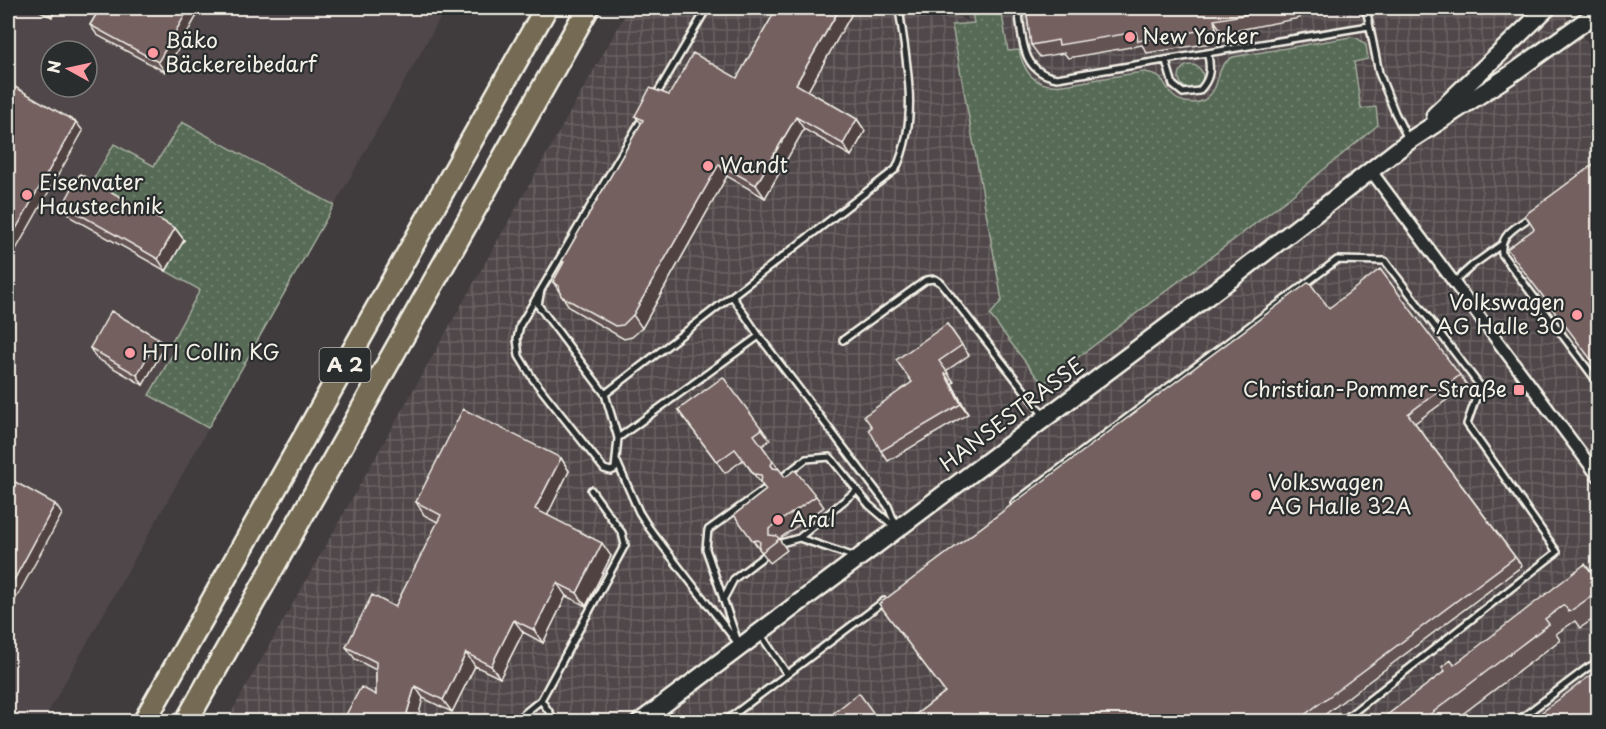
<svg xmlns="http://www.w3.org/2000/svg" width="1606" height="729" font-family="'Playpen Sans',sans-serif">
<style>
.built{fill:#504748;fill-rule:evenodd}
.industrial{fill:url(#industrial-grid)}
.grass{fill:url(#grass-dots);stroke:#a5ae9f;stroke-width:1.5}
.lines{fill:none;stroke-linecap:round;stroke-linejoin:round}
.lane-casing{stroke:#f4f1e8;stroke-width:10}
.street-casing{stroke:#f4f1e8;stroke-width:15}
.secondary-casing{stroke:#f4f1e8;stroke-width:21}
.highway-casing{stroke:#f4f1e8;stroke-width:26}
.lane{stroke:#2a2d2e;stroke-width:5}
.street{stroke:#2a2d2e;stroke-width:10}
.secondary{stroke:#2a2d2e;stroke-width:16}
.highway{stroke:#746b52;stroke-width:21}
.wall{fill:#645353;stroke:#f4f1e8;stroke-width:1.5}
.shaded-wall{fill:#514343;stroke:#f4f1e8;stroke-width:1.5}
.building{fill:#746060;stroke:#f4f1e8;stroke-width:1.5}
.poi-dot{fill:#ff9aa2;stroke:#2a2d2e;stroke-width:2}
.labels{text-anchor:middle;stroke-width:4.5;stroke-linejoin:round;paint-order:stroke}
.shield{fill:#2a2d2e;stroke:#b7b6b0;stroke-width:1.5}
.shield-label{font-size:20px;font-weight:bold;fill:#f4f1e8}
.poi-label{font-size:21px;fill:#f4f1e8;stroke:#2a2d2e;text-anchor:start}
.street-label{font-size:21px;fill:#f4f1e8;stroke:#2a2d2e}
</style>
<defs>
<pattern id="industrial-grid" width="8" height="8" patternUnits="userSpaceOnUse" patternTransform="scale(1.5)"><rect width="8" height="8" fill="#504748"/><path d="M0 4h8M4 0v8" fill="none" stroke="#6a6262"/></pattern>
<pattern id="grass-dots" width="8" height="8" patternUnits="userSpaceOnUse" patternTransform="scale(1.5)"><rect width="8" height="8" fill="#566b56"/><path d="M2 2h.1M6 6h.1" fill="none" stroke="#6f816e" stroke-width="1.8" stroke-linecap="round"/></pattern>
</defs>
<rect width="100%" height="100%" fill="#403c3d"/>
<filter id="ink" filterUnits="userSpaceOnUse"><feTurbulence type="fractalNoise" baseFrequency=".0167" numOctaves="2"/><feDisplacementMap in="SourceGraphic" scale="12" xChannelSelector="R" yChannelSelector="G"/><feConvolveMatrix kernelMatrix="1 2 1 2 8 2 1 2 1" color-interpolation-filters="sRGB"/></filter>
<g filter="url(#ink)">
<!-- built -->
<path class="built" d="M8 8H446L43 721H8ZM51 51H87V87H51Z"/>
<!-- industrial -->
<path class="industrial" d="M629 8H943L968 22 966 8H1559L1597 54 1598 53V721L226 722Z"/>
<!-- grass -->
<path class="grass" d="M971 8H1001L1008 51 1019 50C1029 96 1059 86 1094 80 1111 77 1128 74 1145 72 1152 73 1157 75 1162 80 1166 84 1168 91 1172 95 1182 105 1201 106 1210 95 1222 82 1214 67 1233 57L1351 37 1357 38 1366 45 1368 59 1354 62 1361 109 1376 107 1378 125 1289 198 1044 383 1036 376 990 315 1002 300 952 25 974 23Z
M1179 77a12 12 0 1 1 24 0a12 12 0 1 1-24 0Z
M182 122 334 205 208 428 149 395 178 345 172 341 200 290 166 271 184 240 89 187 114 144 154 166Z"/>
<g class="lines">
<!-- lane casing -->
<g class="lane-casing">
<path id="lane" d="M1018 8C1023 38 1020 72 1057 78L1369 26
M1366 8 1379 73 1395 113 1408 139
M1166 61 1173 85 1183 93 1199 91C1210 80 1211 70 1208 55
M655 97 707 8
M1532 216C1518 226 1499 234 1502 254L1598 383
M1454 282 1473 265 1501 245
M541 290 520 325 517 339 519 356 533 379 604 469 611 471 615 469 618 438 605 394 538 305 541 290 643 117
M732 296 759 336 888 506 896 526
M843 340 926 280 935 279 941 283 1045 417
M605 394 896 169C920 117 906 62 899 8
M618 438 759 336
M617 462 639 512 649 528 739 645
M784 476 806 459 830 457 869 505 896 528
M1014 503 1337 260 1385 261 1480 386 1467 424 1557 552 1341 722
M781 543 799 538
M855 557 799 538 857 490
M723 600 734 579 764 556
M761 635 787 674
M738 642 706 549 708 530 765 489
M541 700 625 545 622 533 591 490
M514 722 541 700 556 722
M724 722 884 601
M1516 722 1587 668 1598 662"/>
</g>
<!-- street casing -->
<g class="street-casing">
<path id="street" d="M1371 171 1598 476"/>
</g>
<!-- secondary casing -->
<g class="secondary-casing">
<path id="secondary" d="M1435 115 1547 8
M640 722 1236 275 1409 141 1510 75 1598 12"/>
</g>
<!-- highway casing -->
<g class="highway-casing">
<path id="highway" d="M144 722 546 8
M186 722 588 8"/>
</g>
<!-- lane -->
<use href="#lane" class="lane"/>
<!-- street -->
<use href="#street" class="street"/>
<!-- secondary -->
<use href="#secondary" class="secondary"/>
<!-- highway -->
<use href="#highway" class="highway"/>
</g>
<!-- wall -->
<path class="wall" d="M34 8H57L52 17Z
M100 8H201L165 72 97 35 90 25Z
M777 8H855L808 91 857 119 865 131 851 156 804 129 765 198 727 176 642 328 632 337 624 339 570 308 553 282 564 264 562 261 641 123 635 116 669 95 737 78Z
M1026 8H1325L1326 9 1298 13 1300 18 1223 33 1225 41 1147 53 1142 45 1068 58 1064 53 1040 57 1031 45Z
M63 205 175 228 184 240 166 271 72 218Z
M1329 308 1460 375 1467 385 1415 423 1522 566 1315 722H906L945 692 879 604Z
M947 324 969 355 946 371 954 382 952 384 968 414 888 461 881 451 872 427 912 382Z
M90 348H164L143 385 96 358Z
M678 410 762 429 770 440 762 446 778 469 785 477 816 496 824 507 779 539 787 550 770 563 734 515 766 490 743 460 725 473Z
M561 458 569 471 547 515 611 556 586 606 566 596 543 643 523 632 500 678 475 666 452 712 423 698 376 695V670L355 659 346 647 395 607 438 522 424 515 416 502Z
M1599 582V615L1580 628 1575 621 1556 634 1560 640 1452 722H1392L1454 665Z"/>
<!-- shaded-wall -->
<path class="shaded-wall" d="M45 8H57L52 17Z
M189 8H201L165 72 158 62Z
M840 8H855L805 96 796 84Z
M1214 20 1223 33 1225 41 1216 28Z
M796 117 804 129 765 198 756 185Z
M857 119 865 131 851 156 843 144Z
M76 122 83 131 10 260 8 257V243Z
M719 164 727 176 642 328 633 315Z
M175 228 184 240 166 271 158 259Z
M158 338 164 348 143 385 137 375Z
M945 374 952 384 968 414 961 404Z
M561 458 569 471 544 522 535 509Z
M773 461 781 472 773 468 771 465Z
M55 504 62 514 8 613V591Z
M602 543 611 556 586 606 577 593Z
M557 583 566 596 543 643 534 630Z
M514 620 523 632 500 678 491 666Z
M466 653 475 666 452 712 443 700Z
M415 686 423 698 417 722 407 713Z"/>
<!-- building -->
<path class="building" d="M100 8H189L158 62 90 25Z
M777 8H840L796 84 857 119 843 144 796 117 756 185 719 164 633 315 623 325 615 326 561 296 559 286 553 282 564 262 562 261 643 120 635 116 650 88 669 95 693 53 737 78Z
M1026 8H1282L1214 20 1216 28 1138 41 1136 32 1059 45 1058 40 1031 45Z
M8 83 76 122 8 243Z
M1599 160V370L1507 249 1534 229 1525 215Z
M80 174 175 228 158 259 63 205Z
M1380 269 1460 375 1408 414 1515 557 1295 722H906L945 692 879 604 1309 282 1329 308Z
M111 311 158 338 137 375 90 348Z
M947 324 962 345 939 361 948 373 945 374 961 404 881 451 869 429 872 427 864 416 912 382 896 360Z
M723 377 762 429 754 435 773 461 771 465 773 468 779 469 785 477 795 470 816 496 769 529V535L777 536 779 539 762 552 759 549 760 542 757 540 753 541 734 515 766 490 760 482 762 478 761 475 754 474 735 449 717 462 678 410Z
M463 409 561 458 535 509 602 543 577 593 557 583 534 630 514 620 491 666 466 653 443 700 415 686 407 713 423 722H342L361 687 376 695V662L346 647 372 595 395 607 441 515 416 502Z
M8 478 55 504 8 591Z
M1585 564 1599 582V591L1569 612 1564 605 1545 619 1549 624 1420 722H1392L1387 715 1445 671 1442 667 1451 660 1454 665Z
M1599 669V722H1529Z
M859 693 880 722H822Z"/>
</g>
<!-- markers -->
<g class="poi-dot">
<circle cx="1130" cy="37" r="6"/>
<circle cx="153" cy="53" r="6"/>
<circle cx="708" cy="166" r="6"/>
<circle cx="27" cy="195" r="6"/>
<circle cx="1577" cy="315" r="6"/>
<circle cx="130" cy="353" r="6"/>
<rect x="1513" y="384" width="12" height="12" rx="3"/>
<circle cx="1256" cy="495" r="6"/>
<circle cx="778" cy="520" r="6"/>
</g>
<g class="labels">
<!-- shield labels -->
<rect class="shield" x="319.5" y="348" width="51" height="34" rx="4.5"/>
<g class="shield-label">
<text x="345" y="372">A 2</text>
</g>
<!-- poi labels -->
<g class="poi-label">
<text x="1142" y="44">New Yorker</text>
<text x="165" y="48">Bäko<tspan x="165" dy="24">Bäckereibedarf</tspan></text>
<text x="720" y="173">Wandt</text>
<text x="39" y="190">Eisenvater<tspan x="39" dy="24">Haustechnik</tspan></text>
<text x="1565" y="310" text-anchor="end">Volkswagen<tspan x="1565" dy="24">AG Halle 30</tspan></text>
<text x="142" y="360">HTI Collin KG</text>
<text x="1507" y="397" text-anchor="end">Christian-Pommer-Straße</text>
<text x="1268" y="490">Volkswagen<tspan x="1268" dy="24">AG Halle 32A</tspan></text>
<text x="790" y="527">Aral</text>
</g>
<!-- street labels -->
<g class="street-label">
<text transform="translate(1012 415) rotate(-37)" y="7">HANSESTRASSE</text>
</g>
</g>
<!-- margin -->
<rect width="1606" height="729" fill="none" stroke="#2a2d2e" stroke-width="30"/>
<rect x="15" y="15" width="1576" height="699" fill="none" stroke="#f4f1e8" stroke-width="2" filter="url(#ink)"/>
<!-- north arrow -->
<g transform="translate(69 69) rotate(278)"><circle r="28" fill="#2a2d2e" stroke="#7b7b78" stroke-width="1.5"/>
<path d="M0-4.5L10 22L0 15L-10 22Z" fill="#ff9aa2"/>
<text y="-9" font-size="16" font-weight="bold" text-anchor="middle" fill="#f4f1e8">N</text>
</g>
</svg>
